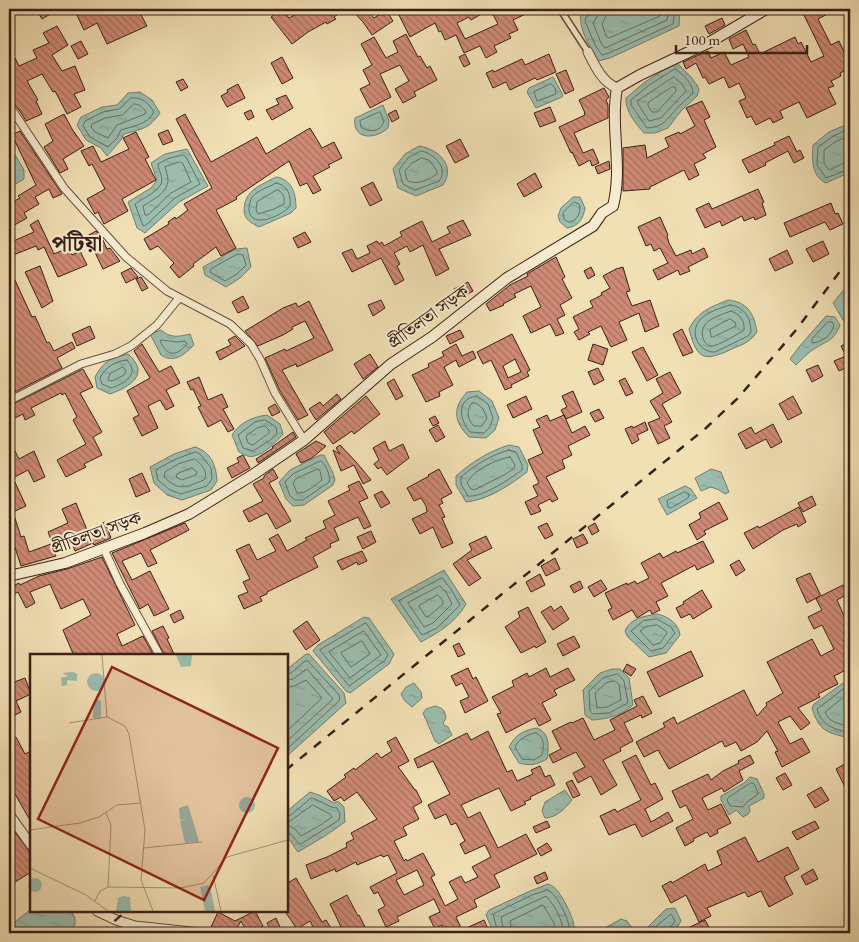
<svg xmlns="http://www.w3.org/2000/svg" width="859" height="942" font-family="'EB Garamond','Noto Serif Bengali',serif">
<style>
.water{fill:url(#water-ripples);stroke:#747e71}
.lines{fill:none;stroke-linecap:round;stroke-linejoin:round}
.shore{stroke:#6a6e62;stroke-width:1}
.building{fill:url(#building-back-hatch);stroke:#392016;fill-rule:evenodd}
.pedestrian-casing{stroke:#67503e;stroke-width:8}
.minor-casing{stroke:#67503e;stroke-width:9}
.tertiary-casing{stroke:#67503e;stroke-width:11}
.secondary-casing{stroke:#392016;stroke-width:12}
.pedestrian{stroke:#f7ebcf;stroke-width:5}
.minor{stroke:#f7ebcf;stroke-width:7}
.tertiary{stroke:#f7ebcf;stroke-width:9}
.secondary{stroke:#f7ebcf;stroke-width:10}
.rail{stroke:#392016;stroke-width:2.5;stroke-dasharray:9 9;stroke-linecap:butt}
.labels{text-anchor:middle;stroke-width:4;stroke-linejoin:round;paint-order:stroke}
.street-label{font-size:18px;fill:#392016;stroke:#f7ebcf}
.district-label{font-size:22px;font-weight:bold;fill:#392016;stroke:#f7ebcf}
.inset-road{fill:none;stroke:#a89375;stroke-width:1}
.view{fill:#8f2418;fill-opacity:0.15;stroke:#8f2418;stroke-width:2.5}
.inset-edge{fill:none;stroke:#392016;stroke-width:2.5}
</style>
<defs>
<pattern id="water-ripples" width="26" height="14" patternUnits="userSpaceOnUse" patternTransform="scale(1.25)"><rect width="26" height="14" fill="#9bbdae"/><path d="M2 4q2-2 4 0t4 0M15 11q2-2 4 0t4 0" fill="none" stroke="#86a295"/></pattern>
<pattern id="building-back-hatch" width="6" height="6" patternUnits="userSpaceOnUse" patternTransform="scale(1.25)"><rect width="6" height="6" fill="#cf8a75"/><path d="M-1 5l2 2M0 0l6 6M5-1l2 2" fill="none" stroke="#a9705f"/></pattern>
</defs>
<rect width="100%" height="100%" fill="#f2e0b5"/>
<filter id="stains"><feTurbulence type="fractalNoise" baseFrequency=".004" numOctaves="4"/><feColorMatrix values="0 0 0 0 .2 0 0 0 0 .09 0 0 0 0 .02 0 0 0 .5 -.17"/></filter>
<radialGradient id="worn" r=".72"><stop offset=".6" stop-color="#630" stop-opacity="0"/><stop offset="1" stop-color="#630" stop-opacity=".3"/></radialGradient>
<!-- water -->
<path class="water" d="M592 9H680L679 26 610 58 598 61C591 48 578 29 581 14Z
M677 63 691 77 697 85 699 90 697 96 681 111 668 128 655 133H644C636 124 625 111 626 98L645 82 673 64Z
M553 77 563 95 562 97 536 108 527 92 529 88Z
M140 92 152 100 160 113C149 129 142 129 124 134L121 140 107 156 101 148 86 140 77 125 81 117 102 107 117 105 128 93Z
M383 105 389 121 388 128C375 140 352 140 355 118Z
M850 123V172L826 183C811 176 812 159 813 145L829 132Z
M419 146C439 149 456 166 443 185L416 196 398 188 393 169 405 154Z
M11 148 24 170V179L9 188V149Z
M187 149 208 186 179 202 145 233 137 228 128 202 151 188 157 180 151 163 165 154Z
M276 177C292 179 296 194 296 208L291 213 259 227C251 223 244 219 244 210 245 189 260 186 276 177Z
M573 197H580L585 208C583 219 579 226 567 228L560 222 558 216 561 208Z
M247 248 251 267 240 278 226 287 205 275 203 267 236 249Z
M850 282V318L843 320 833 303Z
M728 300C748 302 754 314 757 332 751 341 744 344 734 348 705 362 697 361 689 329 698 311 711 307 728 300Z
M826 316 835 317 840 325C834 342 825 341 811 351 806 355 801 360 796 365L790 359 799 347Z
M161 330C170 338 178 337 190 334L194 345C185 354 174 364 161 355L150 334Z
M128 354C151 374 130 387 110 394L97 388 95 377C103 362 110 358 128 354Z
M479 391 492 401 499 418 495 430 486 438 469 437C454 422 452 408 467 392Z
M267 415 280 424 283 434C276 442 265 454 254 456 249 458 243 454 239 452L232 435C240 422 253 417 267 415Z
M509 445 519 447 528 465 527 472C510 485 488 500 466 502L456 485V476C472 462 489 451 509 445Z
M195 447C211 452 216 465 217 481L211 490 182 500 167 495 154 483 150 467 174 454Z
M320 455H324L333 473 335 480 333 485 304 505 293 506 286 499 279 482 290 470Z
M711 469 721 472 729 492 725 494 719 490 711 487 701 491 695 478Z
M685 486 691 489 697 498 667 515 658 499Z
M444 570 466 604C456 622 438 633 421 642L391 599Z
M657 614C668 616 679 624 680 635L666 653 649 657 627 636 625 631C630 618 645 616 657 614Z
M364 617 369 618 394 654 389 664 350 693 346 691 313 651 318 645Z
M306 654H309L344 693 346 703 286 757V670Z
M612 669H620L629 678 633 705C621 716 607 719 592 720L585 715 583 690 600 673Z
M850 678V738C827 733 819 731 812 708L814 704Z
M414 683 421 692 422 698 412 707 405 701 401 694 406 687Z
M435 706C443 708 445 710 446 718L443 723 444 725 448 727 452 735 439 744 435 741 423 713 426 709Z
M537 728C550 733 549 747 547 759 536 765 530 766 519 763L509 747C515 735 524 730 537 728Z
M750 777 757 779 764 794V798L749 806 750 811 748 814 743 817 736 810 729 815 721 800V796L744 783Z
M565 790 572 800C566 808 556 818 545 818L542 811 545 802Z
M310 792 319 795 334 803 338 801 344 807 345 822 325 836 298 852 286 835V812Z
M548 884C550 885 553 886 555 888 563 896 577 923 574 933H494L486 915 489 910 530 891Z
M675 908 681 921 677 928 672 933H649L648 927 666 909Z
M31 909V911H71L75 918V925L65 933H9V927Z
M621 919 627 921 636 933H599L598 932Z"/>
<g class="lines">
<!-- shore -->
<path class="shore" d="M593 9 592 14 586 17 585 21 595 45 602 55 609 53 673 24 675 9
M599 9 598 15 593 23 601 43 605 48 667 20 669 9
M606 9V16L602 24 606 36 609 38 660 16 661 9
M675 69C683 74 693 84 693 93 688 98 683 102 678 107 668 118 663 128 647 128L631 105V100L648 86Z
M674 77 682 84 686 91 661 118 649 121 638 104V101Z
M551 84 555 88 556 94 537 101 534 92Z
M672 87H675L676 91 657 112H652L648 106V103Z
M131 98C143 97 148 103 154 112 147 125 133 126 121 130L117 138 108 147 90 137 83 126 85 121 103 112 119 109Z
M134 104C139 104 143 107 146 112L145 114 117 125 108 138 95 132 91 127 92 124 105 118 122 115Z
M380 112 384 121C381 132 369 133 361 127L360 121Z
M850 128 832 137 818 147 817 165 826 178 850 169
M850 135 835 142 824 150V163L829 170 844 163 850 162
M421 151C434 153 449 168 439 181L415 190 403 184 399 170 408 158Z
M183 155 186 157 200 184 175 198 146 225 143 226 135 204C143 198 161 191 162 180 162 175 158 169 158 164L167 159Z
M422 158 429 160 437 171V174C428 180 416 186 407 180L405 171 412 163Z
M180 162 183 164 191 182 171 193 148 215H145L143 206C152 200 168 193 168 180 168 176 166 171 165 167Z
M276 183C288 185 291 195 290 206 283 215 250 231 249 209 249 205 250 201 252 197 258 190 269 187 276 183Z
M277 190C283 191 285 198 284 204L274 209 258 214 256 210 257 202Z
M574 202 579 204C582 212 577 222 568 222L564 219 563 213Z
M238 254 243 255 246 265 237 274 225 281 210 272 211 269Z
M730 305C744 306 751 318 751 332L748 336 715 352C700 353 689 334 699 321 705 313 720 308 730 305Z
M731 311C740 314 745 321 744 330 738 334 718 346 712 346 707 346 704 342 703 338 698 321 718 316 731 311Z
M730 319 735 322 736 326 713 337H711L710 330Z
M828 322H832L834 325C832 335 822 342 812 343V339Z
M161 340 177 342 185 341 187 344C177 356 168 357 161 343Z
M127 360C141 374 124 384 111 388L102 384 100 378C106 367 115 361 127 360Z
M123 367 126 371 124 375 112 381 108 380 110 374Z
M477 396 488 404 493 418 490 427 484 433 470 432C459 420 456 398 477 396Z
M472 403H476L483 409 487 418 482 426H474C467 420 466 410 472 403Z
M265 420 276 427 277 434 269 441 253 451 243 448 238 435 255 422Z
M265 426 269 430V433L253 445 248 443 246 436 257 428Z
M509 450 516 452 522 465V470C511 478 482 498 468 496L461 484V477C475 465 491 455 509 450Z
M196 452 200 454 211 468 212 479 207 486 181 494 170 490 158 480 156 471 157 469 176 459Z
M510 457 515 465 514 468 506 474 474 490 471 489 467 483C473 470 497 459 510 457Z
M195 459C201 464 209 472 204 480 185 487 180 492 164 477L165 472 178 464Z
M321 461C326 465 331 476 329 482L303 500H295L290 496 285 482 293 474Z
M192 468 197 472 196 475 182 480 176 477 177 474Z
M318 469 320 471 322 480C315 485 306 494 297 493L293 483 296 479Z
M685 492 689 494 688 498 671 508 668 507 667 501Z
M442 578 451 589 460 605 437 628 422 635 399 601Z
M440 586 446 592 452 604 433 623 424 627 408 603Z
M438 595 443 601V604L429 616 426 617 419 606Z
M657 619 671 627 675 633 663 648 651 651 631 631 643 621Z
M366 623 388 655 384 661 349 686 320 650Z
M657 625 666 631 667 633 660 643 653 645 640 631 645 627Z
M364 631 381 655 350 678 329 652Z
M362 641 370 654 351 667 341 653Z
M286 674 291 673 305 661H308L339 695 340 700 286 750
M618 674 624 681 628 703 609 713 593 714 590 711 589 691 603 678Z
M286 680 293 679 307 669 333 699 286 742
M615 681 619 684 621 700 607 707 597 708 595 693 606 683Z
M850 684 817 709C822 726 834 729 850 733
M286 688 294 686 306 680 322 698 286 732
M850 692 825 712C829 723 840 724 850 726
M536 733C545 737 544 747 542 755L534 760 522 759 515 747C518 739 528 734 536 733Z
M751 783 754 784 758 793 757 795 747 802 743 807 730 806 727 800 728 798Z
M313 805 330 814 332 817 319 826 301 836 295 829 289 826 288 823Z
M286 816 291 815 311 798C321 800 328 808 337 808L340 814 339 820 301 844 298 843 291 834 286 833
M498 933 493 914 532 895 547 890C557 893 571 923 570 933
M504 933 501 917 546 896C554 904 564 922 563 933
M512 933 510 921 543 905 554 923 556 933
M653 933 654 928 671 914 675 921 669 929V933"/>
</g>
<!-- building -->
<path class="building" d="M36 9H59L42 19Z
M74 9H138L147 26 107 44 97 23 84 30Z
M282 9 289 18 306 9H345L334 17 336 19 327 24 326 22 308 32 292 44 271 17Z
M351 9H366L374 18 386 10 393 21 372 35 363 22Z
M416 9H429L431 14 443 9H490L471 20 469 17 457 23 465 39 498 24 490 9H536L513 20 518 30 509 34 511 38 494 46 497 52 486 58 480 46 464 53 456 35 445 40 441 31 439 32 435 23 410 37 399 15Z
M801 9H837L818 19 831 45 839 41 850 65V68L840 73 841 76 831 81 834 86 828 88 836 104 807 118 799 102 780 111 783 118 773 123 770 118 756 125 751 116 747 118 739 101 746 98 739 83 729 88 724 77 709 84 705 77 703 78 696 63 686 69 683 62 708 51 711 58 724 52 731 65 749 57 743 44 733 49 729 39 746 30 753 45 755 44 760 54 795 37 798 44 801 42 811 62 824 56Z
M722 18 725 25 709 34 705 26Z
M57 26 68 45 52 55 62 71 75 66 85 90 74 94 81 107 67 114 55 91 53 92 42 74 27 81 38 100 36 101 42 114 26 121 20 111 10 99 9 62 15 58 19 66 37 58 33 50 49 43 43 33Z
M406 34 418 57 420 56 427 68 430 66 437 80 414 92 416 96 403 103 395 89 409 81 400 65 380 74 391 97 370 108 360 89 370 84 363 70 372 65 361 44 374 37 386 58 398 52 393 41Z
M81 41 88 54 78 59 71 46Z
M465 54 470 64 464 67 459 57Z
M549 54 556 72 537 80 535 78 510 90 506 82 493 88 486 73 493 70 494 72 522 59 525 65Z
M282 57 293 78 282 84 271 63Z
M566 70 574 90 565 94 556 74Z
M183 79 188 87 181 91 176 82Z
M238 84 245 98 227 107 221 96 228 92 227 90Z
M604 88 609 97 606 100 608 105V118L574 133 583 153 593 149 599 163 592 166 590 160 579 166 572 152 571 153 559 127 585 115 584 113H585L579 100Z
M286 95 293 108 272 120 266 110 279 104 276 99Z
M702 101 710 117 704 120 716 147 703 154 706 158 694 164 699 175 689 180 684 170 650 187V189L623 191V148L645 145 647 158 669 147 665 138 679 132 680 134 695 126 686 108Z
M550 107 556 121 540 127 534 113Z
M251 110 254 117 248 120 244 113Z
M396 110 399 118 392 122 388 114Z
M64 114 72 129 84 146 63 159 68 169 60 173 44 147 53 141 45 124Z
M185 114 211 162 257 137 266 154 310 128 322 148 334 142 342 158 328 165 330 167 313 176 321 190 313 194 307 183 300 186 289 161 236 197 237 199 216 210 236 248 221 256 216 247 193 264 194 266 179 278 170 267 174 263 158 246 150 250 144 239 169 224 168 222 175 217 176 219 188 210 184 204 212 188 176 119Z
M168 130 173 141 163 145 158 134Z
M20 131 62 194 53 198 49 189 35 197 39 204 24 213 27 218 9 228V204L20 198 18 196 36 185 12 135Z
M136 132 149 157 145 159 156 180 122 199 128 211 104 224 98 212 95 214 87 199 105 189 92 164 89 166 81 151 93 146 101 162 129 149 123 138Z
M789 136 797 152 800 150 804 158 794 163 788 151 765 163 766 165 749 173 742 160 775 145 774 143Z
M460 139 469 156 455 163 446 146Z
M609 161 610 169 598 174 595 167Z
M535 173 542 187 524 197 517 184Z
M373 182 382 200 370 206 361 188Z
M758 189 764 202 762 203 766 215 755 220 754 217 744 221 742 216 722 226 720 221 705 228 696 209 709 203 712 209Z
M831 203 835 214 838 213 843 224 830 230 825 222 790 237 784 223Z
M660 217 668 235 667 236 669 243 676 256 691 250 692 254 704 248 708 257 688 267 690 271 680 275 678 270 658 280 653 270 668 263 660 248 654 251 651 244 646 246 638 227Z
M38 220 54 254 68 248 72 255 80 251 87 265 58 277 44 247 38 250 36 246 13 255 9 243 34 232 30 225Z
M463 220 471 235 439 249 449 269 436 276 423 245 410 252 407 246 394 253 400 264 397 266 404 280 395 285 381 258 352 272 342 253 352 249 357 259 370 253 367 246 377 241 379 244 382 242 384 246 402 236 400 232 422 221 432 242 450 233 447 227Z
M96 231 102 238 107 249 110 248 120 261 103 269 87 236Z
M305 232 311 242 298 248 293 238Z
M823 241 829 254 813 262 806 249Z
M787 250 793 263 775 271 769 259Z
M556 257 565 277 562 279 572 298 560 305 565 315 557 319 564 333 556 336 550 324 531 333 523 316 541 307 531 286 514 294 516 297 503 304 504 305 490 311 486 304 510 285 528 276 527 274Z
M40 266 53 301 42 308 25 272Z
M591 267 595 275 588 279 584 271Z
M623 267 630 291 626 292 632 306 650 300 659 326 645 332 639 313 619 322 627 340 611 347 601 326 588 332 590 334 579 340 574 332 579 329 573 317 593 307 590 301 602 295 601 293 610 288 603 276 616 269Z
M131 268 138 277 126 283 121 273Z
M141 277 148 288 142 291 136 279Z
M14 278 32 317 35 316 47 343 49 342 54 351 72 342 75 348 57 358 62 368 9 395V304L15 301 9 289V280Z
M468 282 473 291 458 299 454 289Z
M243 296 249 308 238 313 232 302Z
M381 300 385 308 373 316 368 305Z
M309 301 333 350 297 367 296 364 282 370 308 415 298 420 280 391 265 358 285 349 286 351 314 338 305 321 292 327 293 329 283 335 258 346 245 331 283 308 296 303 298 307Z
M90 326 95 338 77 346 72 334Z
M682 329 693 352 683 356 673 334Z
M460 330 464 337 450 344 446 336Z
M512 334 530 370 527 372 529 376 511 385 512 387 505 390 491 360 483 364 477 352ZM515 359 521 372 508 378 503 366Z
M235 336 245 346 220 360 216 352 231 345 228 340Z
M850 342V366L839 371 834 361 846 356 841 346Z
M142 344 159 372 171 366 180 383 166 390 174 406 166 410 160 400 148 406 158 428 142 436 133 418 139 415 127 391 150 378 134 351Z
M456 344 462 356 473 351 476 358 459 367 456 360 444 367 453 385 439 392 440 396 426 402 412 375 429 367 428 364 444 356 442 352Z
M593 344 608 349 603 365 588 360Z
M643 347 658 375 647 381 632 352Z
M370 354 378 367 363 379 354 364Z
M818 365 823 376 812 382 806 370Z
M598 368 604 380 594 385 588 372Z
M83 369 93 387 80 393 102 432 93 437 102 455 84 464 86 467 66 477 57 460 86 444 73 420 77 417 65 393 62 395 61 393 31 408 35 415 25 420 23 414 11 420 9 416V406Z
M670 372 681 393 662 404 672 422 664 426 670 438 658 444 648 423 660 418 650 401 663 393 656 379Z
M199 377 208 400 222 394 228 407 223 409 234 429 228 432 221 420 208 427 198 407 201 406 193 389 191 390 187 382Z
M625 378 633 393 626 396 619 381Z
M394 379 403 396 396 400 387 383Z
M573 391 582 412 566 419 561 410 567 407 562 396Z
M337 394 341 399 316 420 309 409 320 402 323 406Z
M366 396 380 414 354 434 352 431 333 444 324 432Z
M526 396 532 409 513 418 507 405Z
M793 396 802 413 788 420 779 404Z
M275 404 280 412 272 416 268 408Z
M599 409 604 418 595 422 590 413Z
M547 415 550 421 564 415 572 433 585 426 590 435 568 446 572 455 562 460 565 468 546 477 558 499 552 502 550 499 538 505 541 511 531 515 525 502 538 496 533 486 539 483 528 460 543 453 533 430 540 427 536 420Z
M435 416 439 423 433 426 429 419Z
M645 422 648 430 637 435 639 440 632 444 625 429 632 426 633 428Z
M773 424 782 442 771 448 766 439 746 449 738 434 751 427 755 434Z
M438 425 445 437 436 442 429 430Z
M293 432 296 437 258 463 256 459 273 448 272 447Z
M316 441 326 446 312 458 301 463 296 454Z
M385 441 389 451 403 444 409 458 387 475 381 467 378 469 374 464 379 460 373 448Z
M340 445 357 463 371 480 363 484 354 465 341 471 333 450 340 454 336 448Z
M14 449 19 459 34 451 45 477 34 482 28 470 13 478 26 506 13 512 21 537 24 536 29 552 51 544 56 556 21 566 9 529V451Z
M243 455 250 468 232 478 227 468 239 462 237 458Z
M273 469 278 478 269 483 291 521 276 529 267 513 249 522 243 511 263 501 253 484 264 478V476Z
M439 469 452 493 441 499 443 503 439 505 445 517 442 518 445 525 453 543 442 548 433 527 420 534 412 519 427 512 426 506 421 498 414 501 407 488 429 476 428 475Z
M142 473 150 491 136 497 129 479Z
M359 481 368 498 359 502 371 526 364 529 358 517 334 528 339 540 330 544 331 547 313 557 318 567 267 592V594L260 597 262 601 244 609 238 596 248 592 243 582 250 579 236 550 249 544 257 560 276 551 269 539 278 534 287 551 307 540 305 538 326 528 323 521 335 515 328 501 350 490 348 486Z
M382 491 390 503 381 508 374 495Z
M812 496 816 505 803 512 798 503Z
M719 502 728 519 704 531 706 534 697 540 689 525 701 518 699 513Z
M76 503 87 530 105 522 111 538 94 545 93 543 75 551 70 538 53 545 48 532 68 523 62 509Z
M799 507 806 522 798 527 797 524 783 530 753 549 744 533 758 526 759 528Z
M185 523 189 530 150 550 157 563 148 567 141 553 122 561 132 580 150 571 169 609 154 616 148 604 140 609 112 553Z
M547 523 553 535 545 539 538 527Z
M595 523 599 531 592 535 588 527Z
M371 531 376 542 363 549 357 537Z
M583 534 588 543 577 548 573 539Z
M486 536 492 548 467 560 481 578 469 586 453 564 472 550 469 544Z
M703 541 714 562 697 570 695 565 661 583 668 596 656 602 660 610 652 614 650 610 637 618 632 610 613 620 608 610 612 608 605 593 627 583V585L635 581 637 584 649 578 641 563 660 553 663 558 676 551 677 553Z
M362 551 367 561 358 565 357 562 342 570 337 561Z
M102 557 135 625 117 634 122 646 143 636 154 656H74L63 630 91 615 83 599 61 609 50 584 30 592 35 603 26 608 18 592 11 596 9 591V588L19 583 20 585 39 576 67 569Z
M555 558 560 569 546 576 541 566Z
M739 560 745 570 736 576 730 565Z
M810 573 821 596 843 585 848 594 837 600 844 616 850 613V668L834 676 838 684 818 694 820 697 798 708 810 723 801 730 790 716 778 722 790 744 802 738 810 752 782 767 775 752 778 751 767 731 757 742 741 751 736 742 725 747 722 741 669 769 658 750 644 757 636 742 665 727 663 723 674 717 677 724 744 690 757 716 767 705 766 703 783 693 767 662 812 639 821 656 834 649 822 625 814 629 808 617 822 610 816 599 820 596 807 603 796 579Z
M540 574 545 585 531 592 526 582Z
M601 580 607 589 594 597 588 587Z
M580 581 583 588 574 593 570 586Z
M702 590 712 607 693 619 690 614 681 618 676 608 684 604 683 602Z
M551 606 554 611 561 606 569 619 553 630 541 612Z
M528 607 546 642 536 648 535 646 521 653 505 627 520 617 518 612Z
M180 610 184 618 174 623 170 615Z
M307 621 320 640 306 650 293 631Z
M163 626 169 638 167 639 175 656H165L152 631Z
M574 636 580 647 563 656 557 644Z
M459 643 465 654 458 657 453 646Z
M691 651 703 676 659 697 647 672Z
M627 664 636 669 631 676 623 671Z
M468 668 473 679 476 677 488 701 465 713 460 701 469 697 462 683 456 686 451 676Z
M546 668 550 677 568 668 575 680 554 690 557 695 542 703 551 720 539 726 535 718 506 733 497 714 501 713 492 697 514 686 512 681 527 673 529 677Z
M25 678 31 694 16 701 21 712 9 718V684Z
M643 696 652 713 642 718 641 715 624 723 633 741 620 748 621 751 603 760 617 785 601 795 591 776 578 783 573 773 585 767 576 752 553 763 549 755 561 749 552 731 571 722 572 723 583 718 594 740 615 730 610 720 637 706 634 700Z
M488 731 507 772 512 770 517 781 533 774 531 770 540 766 545 777 550 775 555 785 530 797 531 799 524 802 526 804 511 811 499 788 461 805 468 818 480 812 498 848 526 834 537 854 494 875 500 887 474 900 477 907 456 917 462 930 484 920 490 933H446L442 925 435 929 429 917 440 912 434 899 397 917 399 921 386 927 378 910 385 906 378 892 374 894 370 887 397 873 388 855 383 857 381 855 357 865 356 862 336 872 335 869 311 879 306 865 327 857 347 847 346 843 354 839 351 833 377 819 357 792 344 801 341 797 334 801 327 791 346 777 344 775 354 768 355 770 377 753 381 758 392 751 387 742 396 737 409 761 398 767 399 768 415 790H416L422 802 413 807 419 819 403 827 407 835 394 841 404 861 406 859 407 861 423 853 435 875 431 877 445 906 458 899 449 882 461 876 465 883 478 877 472 867 491 857 485 845 465 854 460 844 465 841 456 823 451 825 446 814 435 819 428 805 450 794 433 761 418 768 414 759 467 733 471 740ZM417 870 424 885 404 895 396 880Z
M16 737 25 754 31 751V822L11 787 9 788V740Z
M636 755 651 785 655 783 663 799 645 809 651 822 668 812 673 821 642 837 635 824 609 835 600 816 615 809 617 812 641 800 622 762Z
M750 755 754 763 739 771 743 780 724 792 722 788 702 798 708 810 721 804 731 823 717 830 718 833 710 837 707 832 693 839 694 841 685 846 676 828 693 819 686 805 680 808 672 791 708 774 711 780 723 771 739 763 738 761Z
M850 761V797L836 769Z
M785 773 792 785 783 790 776 778Z
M572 780 580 795 573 798 566 783Z
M821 787 829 800 815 808 807 795Z
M547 821 550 827 536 833 533 827Z
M815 821 819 828 797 840 792 832Z
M9 824 31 854V872L9 886Z
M745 837 758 862 788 847 799 869 784 877 793 894 769 907 761 891 748 897 745 892 707 908 711 916 699 922 686 895 671 903 662 886 671 881 672 883 705 864 708 871 722 864 717 851Z
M547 843 552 850 541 856 537 849Z
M813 869 818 879 806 885 801 876Z
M545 872 548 879 537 884 534 877Z
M296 878 322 922 326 920 334 933H316L310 921 297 929 286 913V884Z
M347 895 358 916 359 915 368 933H344L330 904Z
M255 911 263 926 250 933H247L241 921 234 933H223L211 927 218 912 235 921Z
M276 918 281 929 272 933 267 923Z
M705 920 712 933H677Z"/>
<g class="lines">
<!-- pedestrian casing -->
<g class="pedestrian-casing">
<path id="pedestrian" d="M560 9 588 52"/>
</g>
<!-- minor casing -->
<g class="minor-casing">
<path id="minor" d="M9 105 64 188 126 257 167 291 230 324 251 344 260 359 275 393 304 440
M9 401 81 364 115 354 131 346 157 325 179 298
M104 549 120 584 160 656
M126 933 135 926"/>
</g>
<!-- tertiary casing -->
<g class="tertiary-casing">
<path id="tertiary" d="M588 52C595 66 602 82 617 88
M9 814 31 845
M97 911 116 920 135 926 201 933"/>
</g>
<!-- secondary casing -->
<g class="secondary-casing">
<path id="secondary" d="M9 576 65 563 145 533 189 514 254 474 304 440 391 364 432 337 507 278 593 226 602 213 613 206C623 167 610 127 617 88L640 75 710 42 766 9"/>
</g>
<!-- pedestrian -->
<use href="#pedestrian" class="pedestrian"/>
<!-- minor -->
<use href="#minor" class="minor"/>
<!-- tertiary -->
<use href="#tertiary" class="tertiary"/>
<!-- secondary -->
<use href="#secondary" class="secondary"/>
<!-- rail -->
<path class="rail" d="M286 770 706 428 738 398 796 330 850 258
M101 933 126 911"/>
</g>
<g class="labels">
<!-- street labels -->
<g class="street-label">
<text transform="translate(428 317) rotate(-36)" y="6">প্রীতিলতা সড়ক</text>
<text transform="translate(96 533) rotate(-20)" y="6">প্রীতিলতা সড়ক</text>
</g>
<!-- district labels -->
<g class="district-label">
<text x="77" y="251">পটিয়া</text>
</g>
</g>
<!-- overview -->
<g transform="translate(30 654)">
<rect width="258" height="258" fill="#f2e0b5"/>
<path d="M146 1H162L161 12 151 13ZM43 18 47 20V27L37 26V31L32 32 31 24 38 22 32 19ZM57 28a9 9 0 1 1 18 0a9 9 0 1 1-18 0ZM69 46 71 47V64H63L64 47ZM209 151a8 8 0 1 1 16 0a8 8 0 1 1-16 0ZM158 151 169 187 168 188 155 189 150 167 156 165 150 166 149 154ZM-2 231a7 7 0 1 1 14 0a7 7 0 1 1-14 0ZM178 231 181 237 185 257H175L170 233ZM93 242 100 243 101 257H86L88 244Z" fill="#9bbdae"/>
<path class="inset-road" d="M72 1 77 63 95 72 99 80 115 176 111 226 123 257M39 69 77 63M76 159 81 171 78 233M0 176 50 169 69 163 87 151 111 149M114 194 172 188M0 214 56 241 78 257M183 221 191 257M65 247 70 237 78 233 150 234 174 229 197 203 258 186"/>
<path class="view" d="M82 13 248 94 174 246 8 165Z"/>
<rect width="258" height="258" class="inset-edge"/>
</g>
<!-- margin -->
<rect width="859" height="942" fill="none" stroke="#f2e0b5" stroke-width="30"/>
<rect x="10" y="10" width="839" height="922" fill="none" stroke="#392016" stroke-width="2.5"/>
<rect x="15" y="15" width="829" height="912" fill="none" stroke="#392016"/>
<!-- scale -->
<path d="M676 45v8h131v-8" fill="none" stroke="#392016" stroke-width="2.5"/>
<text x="684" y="45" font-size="15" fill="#392016" stroke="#f7ebcf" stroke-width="4" paint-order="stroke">100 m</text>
<rect width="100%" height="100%" filter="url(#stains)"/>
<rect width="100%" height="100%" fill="url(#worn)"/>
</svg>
